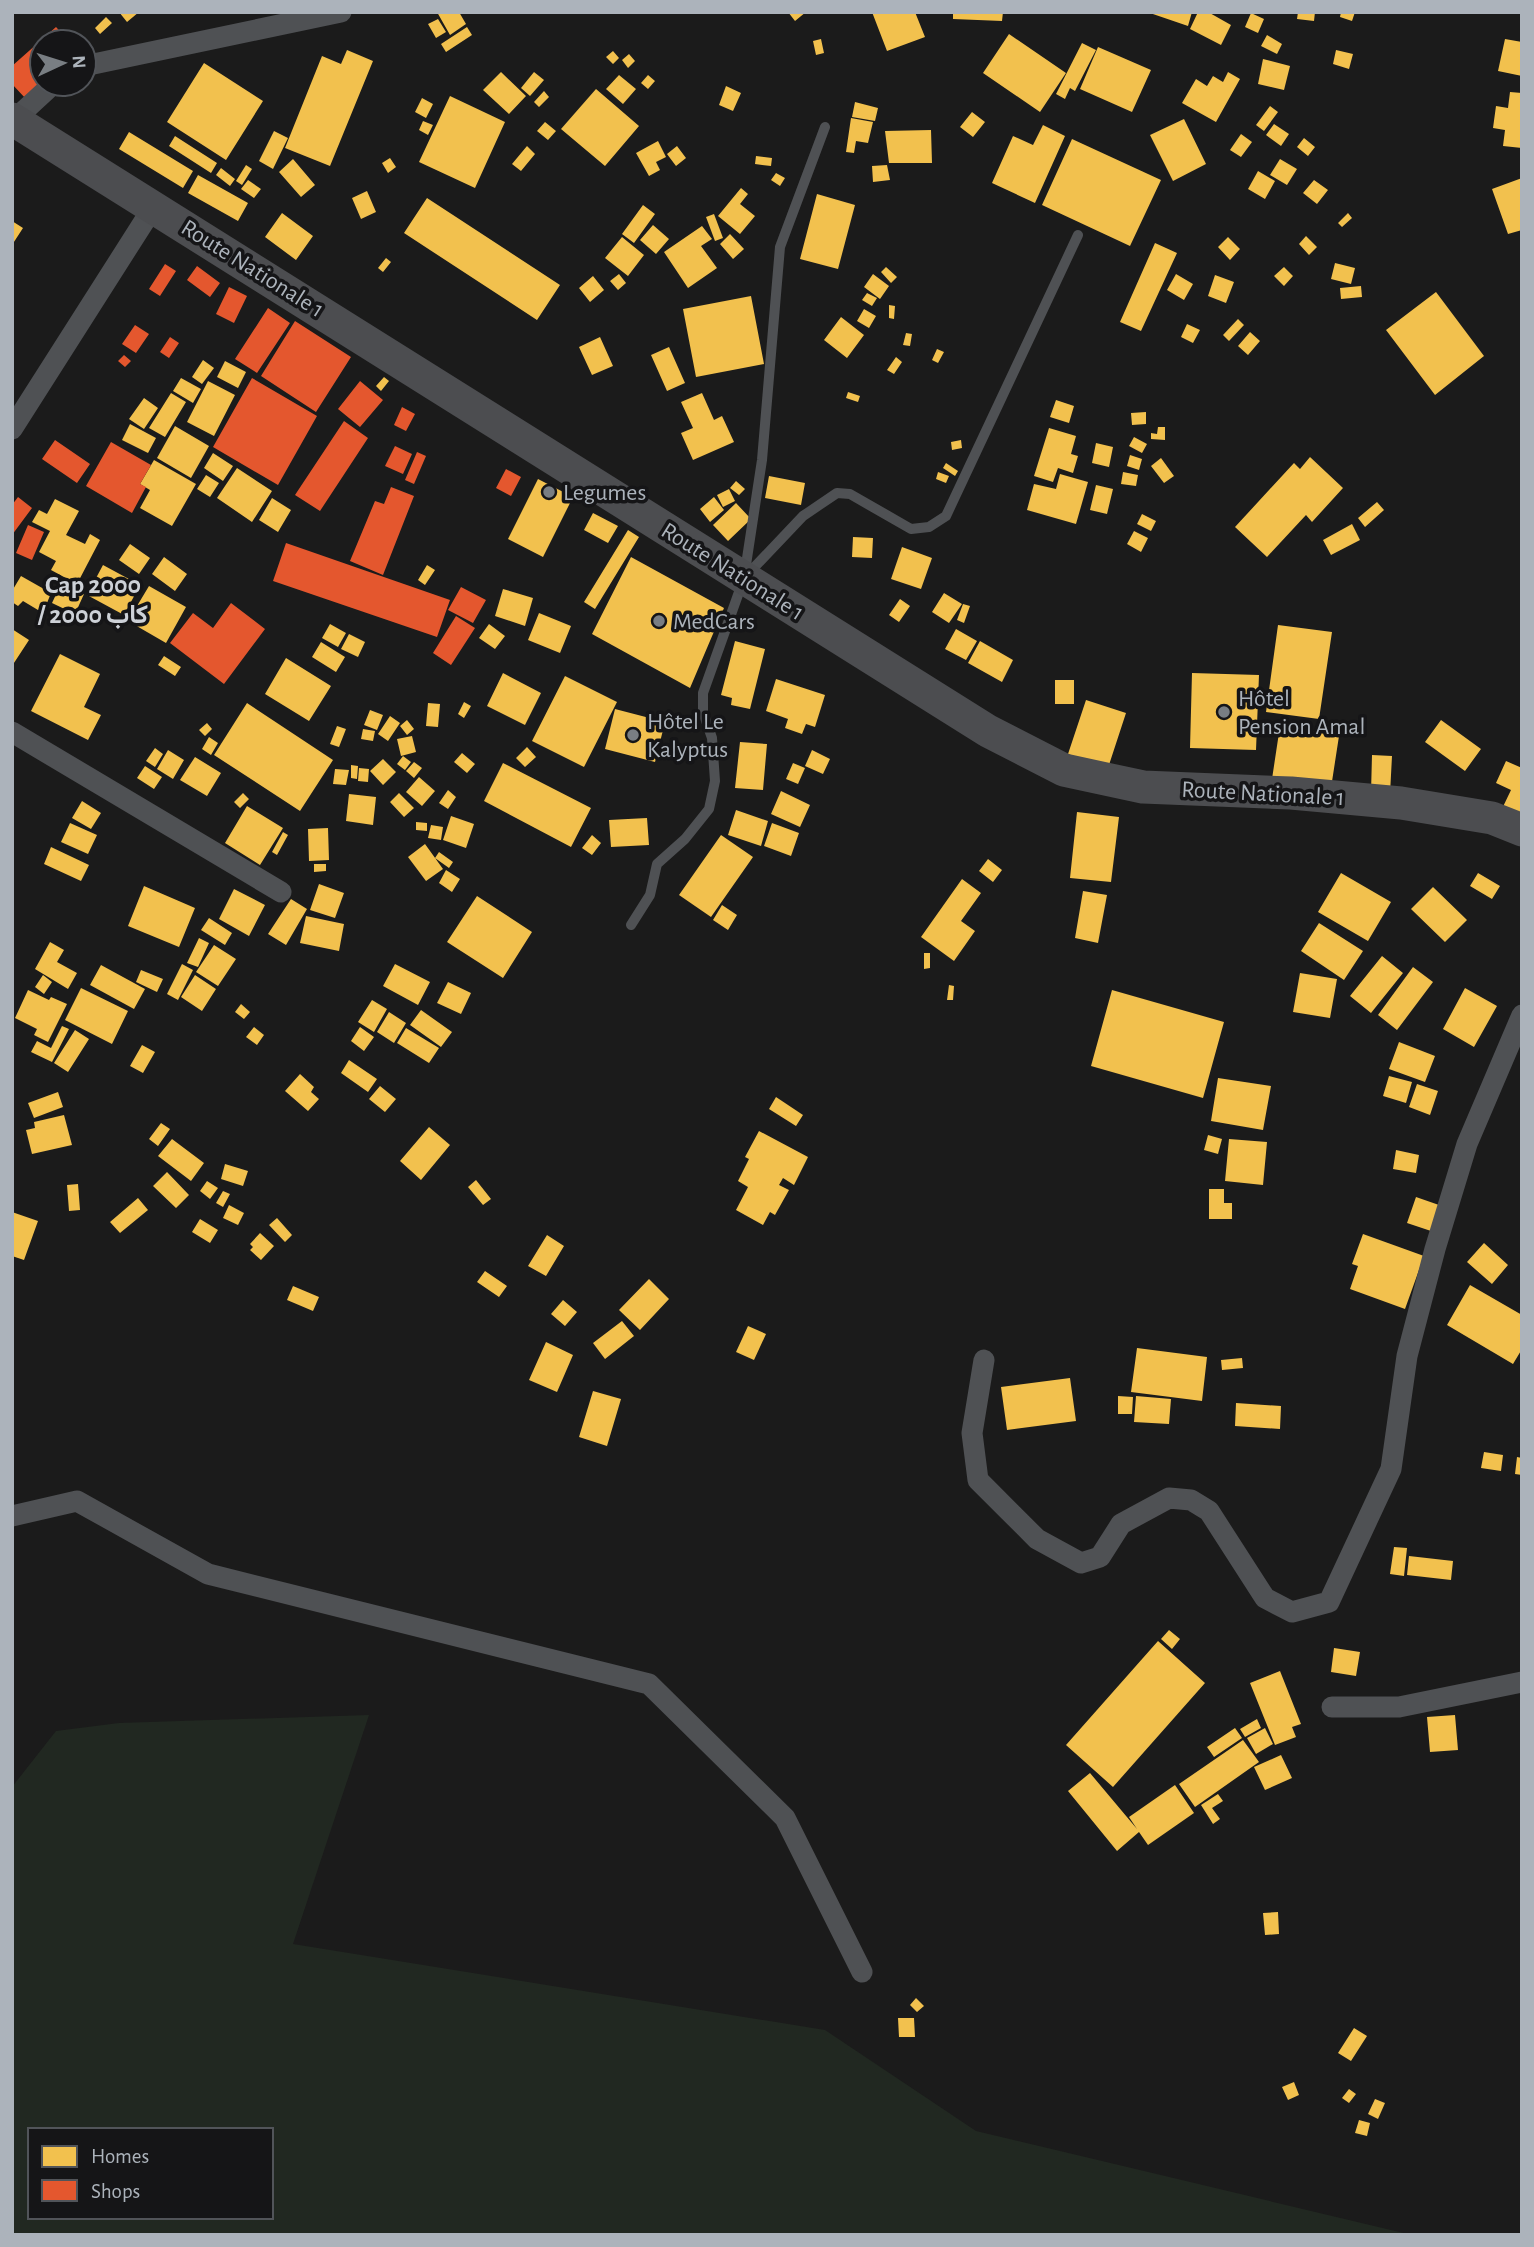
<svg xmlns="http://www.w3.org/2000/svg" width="1534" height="2247" font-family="'Alegreya Sans',Vazirmatn,sans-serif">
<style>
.green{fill:#212821;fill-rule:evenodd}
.homes{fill:#f2c14e}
.shops{fill:#e4572e}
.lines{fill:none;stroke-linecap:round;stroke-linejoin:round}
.service{stroke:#4f5154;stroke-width:10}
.minor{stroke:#4f5154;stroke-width:21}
.primary{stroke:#4c4d50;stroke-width:33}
.poi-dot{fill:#797e83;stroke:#151517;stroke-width:2.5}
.labels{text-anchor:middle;stroke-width:7;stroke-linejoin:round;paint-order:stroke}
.street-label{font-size:24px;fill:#acb3bb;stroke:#151517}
.poi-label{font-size:24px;fill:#acb3bb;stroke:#151517;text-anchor:start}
.neighbourhood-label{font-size:26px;font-weight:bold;fill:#cdd1d7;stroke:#151517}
</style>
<rect width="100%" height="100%" fill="#1b1b1b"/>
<!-- green -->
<path class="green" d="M369 1715 293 1944 825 2030 976 2131 1412 2235H12V1787L56 1731 119 1723ZM30 2130H271V2217H30Z"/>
<!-- homes -->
<path class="homes" d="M119 12H139L127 22Z
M437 12H459L466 24 450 35Z
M788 12H806L795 21Z
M872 12H915L925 37 887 51Z
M953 12H1003L1002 21 953 19Z
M1147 12H1192L1188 26Z
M1198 12H1208L1231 25 1221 45 1190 29Z
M1298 12H1315L1314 21 1297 19Z
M1341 12H1355L1352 21 1340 17Z
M1251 13 1264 19 1258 33 1245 27Z
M106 17 112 23 100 34 95 28Z
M438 19 446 32 436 38 428 24Z
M467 27 472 35 446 52 441 44Z
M1009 34 1066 73 1040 112 983 73Z
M1267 35 1282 44 1277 54 1261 46Z
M821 39 824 53 816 55 813 41Z
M1505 39 1522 42V76L1498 71Z
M1082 43 1096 50 1075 91 1070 88 1065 99 1056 94Z
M1098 47 1151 70 1132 112 1080 89Z
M347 50 373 61 330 166 285 148 322 56 341 64Z
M1336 50 1353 54 1349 69 1333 64Z
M613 51 619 58 613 64 606 57Z
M629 54 635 61 628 68 622 60Z
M1263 59 1290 66 1284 90 1258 84Z
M204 63 263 101 226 160 167 122Z
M501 72 526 96 509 114 483 90Z
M534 72 544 80 530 96 521 88Z
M1228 72 1240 79 1216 122 1182 103 1196 79 1207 86 1213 76 1223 82Z
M619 75 636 89 623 104 606 89Z
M648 75 655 81 648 89 641 83Z
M726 86 741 93 733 111 719 105Z
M596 89 639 126 605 166 561 129Z
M544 91 549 97 539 107 534 102Z
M1510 92 1522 93V148L1503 146 1505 130 1493 128 1496 106 1508 108Z
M450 96 505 122 475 188 419 162Z
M422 98 433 104 426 118 415 112Z
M855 102 878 108 875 121 852 117Z
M1270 106 1278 112 1264 131 1256 125Z
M972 112 985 122 973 137 960 127Z
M851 118 873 122 868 143 856 141 854 153 846 152Z
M1184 119 1206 164 1173 181 1150 135Z
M423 121 433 125 428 135 419 130Z
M545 122 556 131 548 140 537 131Z
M1274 124 1289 134 1281 146 1266 135Z
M1043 125 1065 136 1035 203 992 183 1013 136 1033 145Z
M931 130 932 163H889L885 131Z
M274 131 288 138 273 169 259 161Z
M129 132 193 171 183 188 119 149Z
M1241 134 1252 142 1241 157 1230 150Z
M175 136 217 163 211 173 169 146Z
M1304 138 1315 147 1308 156 1297 147Z
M1072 139 1161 180 1130 246 1042 205Z
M658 141 666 157 656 162 660 170 649 176 636 153Z
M527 146 535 154 521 171 512 164Z
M677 146 686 158 676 166 667 154Z
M756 156 772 158 771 166 755 164Z
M390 158 396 167 388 173 382 163Z
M293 159 315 185 301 197 279 172Z
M1280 159 1297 169 1287 185 1270 175Z
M246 165 252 169 242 185 236 181Z
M887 165 890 180 873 182 872 166Z
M221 168 235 179 230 186 216 175Z
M1258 171 1275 181 1265 199 1248 189Z
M776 173 785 178 780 186 771 180Z
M198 175 248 203 238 221 188 193Z
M1522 178V230L1508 234 1492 189Z
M248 180 261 189 254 198 241 189Z
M1314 180 1328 190 1317 204 1303 193Z
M741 188 748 194 740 204 755 216 740 234 718 216Z
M367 191 376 212 361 219 352 198Z
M817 194 855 205 838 269 800 259Z
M427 198 560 285 537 320 404 233Z
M643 205 655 214 634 243 622 234Z
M282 213 313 236 296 260 265 237Z
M1348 213 1352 218 1342 227 1338 223Z
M714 214 723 238 715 241 706 217Z
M12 221 23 228 12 245Z
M653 225 669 239 656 254 640 240Z
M702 226 712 239 701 246 717 268 688 288 664 252Z
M730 234 744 249 733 259 720 244Z
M1306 236 1317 247 1309 255 1299 244Z
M622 237 644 255 628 276 605 258Z
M1228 237 1240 249 1230 260 1218 247Z
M1155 243 1177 253 1141 331 1120 322Z
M386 258 391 262 383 272 378 268Z
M1335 263 1355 268 1351 284 1331 279Z
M886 267 897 277 891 283 881 272Z
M1284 267 1293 276 1284 286 1274 276Z
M619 274 626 283 618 290 610 281Z
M873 274 889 286 880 299 864 287Z
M1176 274 1193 284 1184 300 1167 290Z
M1215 275 1234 282 1226 303 1208 296Z
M593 276 604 290 590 302 579 288Z
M1361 286 1362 297 1341 299 1340 288Z
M1436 292 1484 356 1435 395 1386 330Z
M867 293 877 298 872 306 862 300Z
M751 296 764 364 696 377 683 309Z
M889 305 895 306 894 319 889 318Z
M864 309 876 316 869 328 857 321Z
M841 317 864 335 847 358 824 340Z
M1238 319 1244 325 1229 341 1223 335Z
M1187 324 1200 330 1193 343 1181 337Z
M1250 332 1260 341 1248 355 1238 346Z
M906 333 912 334 910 346 903 345Z
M600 337 613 366 592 375 579 347Z
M669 347 685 383 667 391 651 355Z
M937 349 944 352 938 363 932 360Z
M896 357 902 362 894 374 887 370Z
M203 360 214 368 202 384 192 377Z
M225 361 246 372 238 388 217 377Z
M384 377 389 381 381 391 376 386Z
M181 378 201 389 193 403 173 391Z
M208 381 235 395 214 436 187 422Z
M848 392 860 396 858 402 846 398Z
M171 393 186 402 165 437 149 428Z
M702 393 714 420 722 416 734 442 693 460 681 433 693 428 681 402Z
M144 398 158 408 144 429 129 419Z
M1056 400 1074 406 1069 423 1050 417Z
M1146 412V424L1132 425 1131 413Z
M130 424 156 438 148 453 122 440Z
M175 426 209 446 191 478 157 458Z
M1158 427H1165V440L1151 439V433L1157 434Z
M1049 428 1076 436 1071 454 1078 456 1073 473 1058 468 1053 482 1034 476Z
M1134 437 1147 444 1142 453 1129 446Z
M961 440 962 448 952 450 951 442Z
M1096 443 1113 447 1109 467 1092 463Z
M213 453 233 466 223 481 204 468Z
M1130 455 1142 459 1139 470 1127 466Z
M1310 457 1343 488 1312 522 1306 515 1267 557 1235 527 1294 463 1300 469Z
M1161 458 1174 476 1164 483 1151 466Z
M154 460 196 484 172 526 140 508 150 490 140 484Z
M946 463 958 471 955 476 943 468Z
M237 468 272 491 252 522 217 498Z
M938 472 949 476 946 483 936 479Z
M1123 472 1138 475 1136 486 1121 484Z
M1060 474 1088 482 1076 524 1027 510 1034 484 1056 489Z
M206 475 219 483 210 497 197 489Z
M769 476 805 483 801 505 765 498Z
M538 479 573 497 543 557 508 539Z
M736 481 745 489 739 495 730 488Z
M1096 485 1113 489 1107 514 1090 510Z
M729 489 735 501 723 507 717 495Z
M714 497 724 510 710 522 700 509Z
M272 498 291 510 278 532 259 520Z
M55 499 79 511 66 535 85 544 90 534 100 540 77 584 51 570 56 561 39 552 50 531 32 522 39 510 47 514Z
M1377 502 1384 510 1365 527 1358 518Z
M736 503 751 519 728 541 713 525Z
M593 513 618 526 608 543 584 530Z
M1142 514 1156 521 1151 531 1137 524Z
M1352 524 1360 540 1331 555 1323 540Z
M628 530 639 537 595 609 584 602Z
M1134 531 1148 538 1141 552 1127 544Z
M853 537 873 538 872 558 852 557Z
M130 544 150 558 139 574 119 560Z
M902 547 932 558 921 589 891 579Z
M164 557 187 574 175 591 152 574Z
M631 557 724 608 690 688 592 634Z
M103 565 140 585 124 615 87 595Z
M427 565 435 570 425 585 418 580Z
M21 576 51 593 43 613 23 601 18 606 12 602V591Z
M61 584 84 594 75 614 52 603Z
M149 586 186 607 166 643 128 621Z
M503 589 533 598 525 626 495 616Z
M944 593 962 604 949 623 932 612Z
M900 599 910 606 899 622 889 615Z
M963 604 970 606 964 623 957 620Z
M539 613 571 626 560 653 528 640Z
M330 624 346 633 338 647 322 638Z
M489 624 505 636 495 649 479 638Z
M1278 625 1332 632 1319 719 1266 712Z
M12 629 29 640 12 666Z
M956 629 977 641 966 660 945 649Z
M349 634 365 642 358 657 341 649Z
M735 641 765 649 750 709 731 705 732 698 721 695Z
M980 641 1013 660 1002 682 968 663Z
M321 642 345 657 336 672 312 657Z
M60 654 100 674 84 707 101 715 88 740 31 711Z
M164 656 181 667 175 676 158 665Z
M286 658 331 686 309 721 265 694Z
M503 673 541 693 525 725 487 706Z
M1192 673 1259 675 1256 750 1190 748Z
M565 676 617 702 584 767 532 741Z
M776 679 825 695 815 727 806 724 802 734 785 728 788 719 766 711Z
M1055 680H1074V704H1055Z
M1086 700 1126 713 1108 768 1068 754Z
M464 702 471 706 464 718 458 714Z
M247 703 333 760 300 811 214 755Z
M428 703 440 704 438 727 426 726Z
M615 709 665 722 655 762 605 749Z
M370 710 383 715 377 730 364 725Z
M390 716 400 723 388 741 378 734Z
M407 720 414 729 407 735 400 726Z
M1441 720 1481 749 1465 771 1425 742Z
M207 723 212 729 205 736 199 730Z
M337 726 346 729 339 747 330 744Z
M1280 726 1339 736 1331 788 1272 779Z
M363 729 375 731 373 741 361 739Z
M412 736 416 752 401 756 397 739Z
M209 737 218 743 211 755 202 749Z
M740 742 767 744 763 790 735 788Z
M527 747 536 757 525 767 516 758Z
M155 748 163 754 155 767 146 761Z
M168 750 184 760 173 779 157 769Z
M812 750 830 759 823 774 805 766Z
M462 753 475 764 467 773 454 762Z
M1372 755 1392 756 1390 794 1371 793Z
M403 756 411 762 405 770 397 764Z
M195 757 221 773 207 796 180 780Z
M383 759 396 772 383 785 370 771Z
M1506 761 1522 768V823L1500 813 1511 790 1496 783Z
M414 762 422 768 414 778 406 771Z
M503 763 591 808 571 847 484 801Z
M793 763 805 768 798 784 786 779Z
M351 765 358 766 357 779 351 778Z
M145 766 162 777 154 789 137 778Z
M359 768 369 769 368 782 358 781Z
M335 769 349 770 346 785 333 784Z
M419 777 435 791 422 806 406 792Z
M448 790 456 797 448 809 439 803Z
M781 791 810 805 800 827 771 814Z
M243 793 249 799 240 808 234 802Z
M399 793 414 808 404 817 390 802Z
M349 794 376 797 373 825 346 821Z
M82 801 101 813 91 829 72 818Z
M247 806 283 828 260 865 225 843Z
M736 810 768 821 761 846 728 835Z
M1077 812 1119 817 1111 882 1070 878Z
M451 816 474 824 466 848 443 840Z
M647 818 649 845 611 847 609 820Z
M416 822 427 823V831L416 830Z
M70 823 97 835 88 854 61 842Z
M772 823 799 833 791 856 764 846Z
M431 825 443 827 441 840 428 838Z
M328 828 329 860 309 861 308 829Z
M283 832 288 835 277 855 272 852Z
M592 835 601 843 592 855 582 848Z
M721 835 753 857 711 917 679 895Z
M425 844 443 869 426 881 408 857Z
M51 847 89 865 81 881 44 864Z
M439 852 453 862 449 868 435 858Z
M988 859 1002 870 993 882 979 871Z
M314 864H326V871L314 872Z
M446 870 460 879 452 892 439 883Z
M1341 873 1391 902 1368 941 1318 912Z
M1478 873 1500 886 1492 899 1470 886Z
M962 879 981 893 961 921 975 931 954 961 921 937Z
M319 884 344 893 335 918 310 910Z
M144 886 195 908 179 947 128 926Z
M1433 887 1467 920 1445 942 1411 909Z
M234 889 265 905 249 936 219 919Z
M1083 891 1107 895 1098 943 1075 938Z
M477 896 532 932 503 978 447 942Z
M291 899 307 909 286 945 268 934Z
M722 905 737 915 728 930 713 920Z
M306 916 344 924 339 951 300 943Z
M209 918 232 933 225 945 201 930Z
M1319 923 1363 951 1344 980 1301 951Z
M199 938 209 943 198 967 187 963Z
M50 942 64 950 57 962 77 973 68 989 35 969Z
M214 945 236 959 218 986 196 972Z
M924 953H930V968L924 969Z
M1382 956 1403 973 1371 1013 1350 996Z
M182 964 193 970 178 1000 167 994Z
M395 964 430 982 418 1005 383 986Z
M101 965 145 989 134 1009 90 985Z
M1413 967 1433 982 1397 1030 1378 1015Z
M141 970 163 979 157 992 136 982Z
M1300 973 1337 979 1330 1018 1293 1012Z
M43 975 52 982 44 994 35 987Z
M195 975 216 989 202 1011 181 997Z
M448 982 471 993 461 1014 437 1003Z
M949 985 954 986 953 1000H947Z
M81 988 128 1011 112 1044 65 1020Z
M1465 988 1497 1006 1474 1047 1443 1029Z
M28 990 49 1000 51 997 67 1004 48 1042 34 1035 37 1029 15 1018Z
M1112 990 1224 1022 1203 1098 1091 1066Z
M372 1000 387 1009 374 1032 358 1022Z
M241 1004 250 1012 244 1019 235 1012Z
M421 1010 452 1032 441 1047 410 1025Z
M389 1012 406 1023 394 1043 377 1032Z
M62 1026 69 1029 52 1062 31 1052 37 1041 51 1048Z
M254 1027 264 1035 257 1045 246 1037Z
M360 1027 374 1037 364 1051 351 1041Z
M406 1028 439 1048 429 1063 397 1043Z
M75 1030 89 1039 68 1072 54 1063Z
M1399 1042 1435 1056 1425 1082 1389 1069Z
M142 1045 155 1052 143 1073 130 1066Z
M349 1060 377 1079 368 1092 341 1073Z
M300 1074 314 1087 311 1092 319 1099 308 1111 285 1091Z
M1389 1076 1412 1082 1406 1103 1383 1096Z
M1218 1078 1271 1086 1263 1130 1211 1121Z
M1417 1084 1438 1091 1430 1115 1409 1107Z
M380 1086 396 1099 385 1112 369 1099Z
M58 1092 63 1107 34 1118 28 1103Z
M776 1097 803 1115 796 1126 769 1109Z
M64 1115 72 1145 32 1154 26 1130 35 1128 34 1122Z
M161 1123 170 1129 158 1146 149 1139Z
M429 1127 450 1145 421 1180 400 1161Z
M759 1131 808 1157 794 1185 783 1178 779 1185 789 1190 775 1215 770 1212 763 1225 736 1210 748 1187 738 1181 749 1159 745 1157Z
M1208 1135 1222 1139 1218 1154 1204 1150Z
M172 1139 204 1163 191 1181 158 1156Z
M1229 1139 1267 1142 1263 1185 1225 1181Z
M1396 1150 1419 1155 1416 1173 1393 1169Z
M225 1164 248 1171 243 1186 221 1179Z
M167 1172 189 1195 176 1208 153 1186Z
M476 1180 491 1199 483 1205 468 1187Z
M207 1181 218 1188 210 1199 200 1191Z
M78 1184 80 1210 69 1211 67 1185Z
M1209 1189H1224V1203H1232V1219H1209Z
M223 1191 230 1194 223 1207 216 1203Z
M1416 1197 1439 1205 1431 1231 1407 1223Z
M138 1198 148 1210 120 1233 110 1222Z
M229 1205 244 1213 238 1225 223 1218Z
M12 1212 38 1221 24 1260 12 1256Z
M277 1218 292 1235 285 1242 269 1225Z
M200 1219 218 1230 210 1243 192 1232Z
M260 1233 274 1246 261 1260 250 1250 253 1247 250 1244Z
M1363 1234 1424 1256 1405 1309 1350 1289 1358 1266 1352 1264Z
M547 1235 564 1246 546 1276 528 1266Z
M1484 1243 1508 1265 1492 1284 1467 1262Z
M485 1271 507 1286 499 1297 477 1282Z
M649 1279 669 1299 640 1330 619 1310Z
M1470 1285 1522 1315V1349L1513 1364 1447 1325Z
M293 1286 319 1297 313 1311 287 1300Z
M563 1300 577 1312 565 1326 551 1314Z
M622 1321 634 1336 605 1359 593 1343Z
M748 1326 766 1334 754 1360 736 1352Z
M546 1342 573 1355 557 1392 529 1380Z
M1137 1348 1207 1357 1202 1401 1131 1392Z
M1242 1358 1243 1368 1222 1370 1221 1360Z
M1070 1378 1076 1421 1007 1430 1001 1387Z
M593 1391 621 1399 607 1446 579 1437Z
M1118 1396 1133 1397 1132 1414H1118Z
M1136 1396 1171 1399 1169 1424 1134 1422Z
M1236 1403 1281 1406 1280 1429 1235 1426Z
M1484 1452 1503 1455 1501 1471 1481 1468Z
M1517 1457 1522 1458V1475L1515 1474Z
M1394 1547 1407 1548 1404 1576 1390 1574Z
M1409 1556 1453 1561 1451 1580 1407 1575Z
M1169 1630 1180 1639 1172 1649 1161 1639Z
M1158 1641 1205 1683 1113 1787 1066 1745Z
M1334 1648 1360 1652 1356 1676 1331 1672Z
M1280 1671 1301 1724 1292 1727 1296 1737 1275 1745 1250 1683Z
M1455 1715 1458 1750 1430 1752 1427 1717Z
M1257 1719 1261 1728 1245 1737 1240 1729Z
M1235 1728 1242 1738 1214 1757 1207 1747Z
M1265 1728 1273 1744 1256 1754 1247 1738Z
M1243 1740 1259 1762 1195 1807 1179 1784Z
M1281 1755 1292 1778 1265 1790 1254 1767Z
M1090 1773 1137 1829 1129 1817 1175 1785 1194 1813 1148 1845 1139 1832 1117 1851 1068 1791Z
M1218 1794 1223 1801 1212 1808 1220 1819 1213 1824 1201 1805Z
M1278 1912 1279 1934 1265 1935 1263 1913Z
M916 1998 924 2006 917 2012 910 2005Z
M898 2018H914L915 2037H899Z
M1354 2028 1367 2036 1351 2061 1338 2053Z
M1294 2082 1299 2095 1288 2100 1282 2087Z
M1349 2089 1356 2094 1349 2103 1342 2098Z
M1375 2099 1385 2103 1378 2119 1368 2114Z
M1359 2120 1370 2123 1367 2136 1355 2133Z"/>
<!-- shops -->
<path class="shops" d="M56 27 70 42H42V85L26 99 12 84V66Z
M165 264 176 271 160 296 149 289Z
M197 266 220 283 210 297 187 280Z
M229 287 247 296 234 323 216 314Z
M268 308 290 323 257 373 235 359Z
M295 321 351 357 316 412 261 376Z
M135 325 149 334 136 353 122 344Z
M170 337 179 343 169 358 160 352Z
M124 355 131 361 125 367 118 361Z
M252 378 317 416 278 485 213 447Z
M360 381 383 400 360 427 338 409Z
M402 407 415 414 406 431 394 425Z
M344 421 368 438 320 511 295 495Z
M55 440 90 464 77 483 42 459Z
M111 442 151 465 140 484 146 487 132 513 86 486Z
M395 446 412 454 403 474 385 466Z
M417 452 426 456 414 484 405 480Z
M506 469 521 477 511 496 496 488Z
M391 487 414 496 383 575 350 561 375 501 384 504Z
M18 497 32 508 12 535V505Z
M28 525 44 532 32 560 16 553Z
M286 543 450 600 437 637 273 581Z
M461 587 486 600 473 623 448 610Z
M231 603 265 629 224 684 170 643 193 613 213 628Z
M456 616 475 628 451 665 433 653Z"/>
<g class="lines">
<!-- service -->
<path class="service" d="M746 576 803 516 837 493 850 494 911 529 929 527 946 516 1078 235
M631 925 650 895 657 864 685 839 709 809 715 781 712 738 703 712V693L744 578 762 460 780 247 825 127"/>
<!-- minor -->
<path class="minor" d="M84 66 341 12
M14 120 53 84
M12 429 154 206
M12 732 281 892
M984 1360 972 1433 978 1480 1037 1539 1081 1563 1100 1557 1121 1524 1169 1498 1191 1500 1209 1511 1265 1598 1292 1612 1329 1602 1391 1469 1407 1356 1435 1249 1467 1144 1522 1015
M12 1516 77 1501 208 1574 649 1684 785 1818 862 1972
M1332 1707H1399L1522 1682"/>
<!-- primary -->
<path class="primary" d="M12 119 988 731 1064 770 1143 787 1291 793 1401 803 1492 818 1522 830"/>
</g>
<!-- markers -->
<g class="poi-dot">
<circle cx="549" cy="492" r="7"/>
<circle cx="659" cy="621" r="7"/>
<circle cx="1224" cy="712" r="7"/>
<circle cx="633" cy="735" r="7"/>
</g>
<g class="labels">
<!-- street labels -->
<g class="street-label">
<text transform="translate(253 268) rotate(32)" y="8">Route Nationale 1</text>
<text transform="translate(733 571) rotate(32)" y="8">Route Nationale 1</text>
<text transform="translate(1263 793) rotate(3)" y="8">Route Nationale 1</text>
</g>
<!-- poi labels -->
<g class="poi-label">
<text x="563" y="500">Legumes</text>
<text x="673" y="629">MedCars</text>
<text x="1238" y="706">Hôtel<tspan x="1238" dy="28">Pension Amal</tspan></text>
<text x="647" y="729">Hôtel Le<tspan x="647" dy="28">Kalyptus</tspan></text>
</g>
<!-- neighbourhood labels -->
<g class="neighbourhood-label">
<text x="93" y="593">Cap 2000<tspan x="93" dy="30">/ كاب 2000</tspan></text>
</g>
</g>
<!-- border -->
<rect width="1534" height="2247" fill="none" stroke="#acb3bb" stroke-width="28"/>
<!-- legend -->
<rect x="28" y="2128" width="245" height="91" fill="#151517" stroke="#515459" stroke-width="2"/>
<rect x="42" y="2146" width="35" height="21" fill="#f2c14e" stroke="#515459" stroke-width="2"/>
<text x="91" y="2163" font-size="21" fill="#acb3bb">Homes</text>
<rect x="42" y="2180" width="35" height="21" fill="#e4572e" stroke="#515459" stroke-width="2"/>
<text x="91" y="2198" font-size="21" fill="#acb3bb">Shops</text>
<!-- north arrow -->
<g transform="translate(63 63) rotate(86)"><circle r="33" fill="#151517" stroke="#515459" stroke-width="2"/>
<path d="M0-5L12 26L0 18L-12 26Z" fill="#797e83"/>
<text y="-10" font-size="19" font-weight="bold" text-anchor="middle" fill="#acb3bb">N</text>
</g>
</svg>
